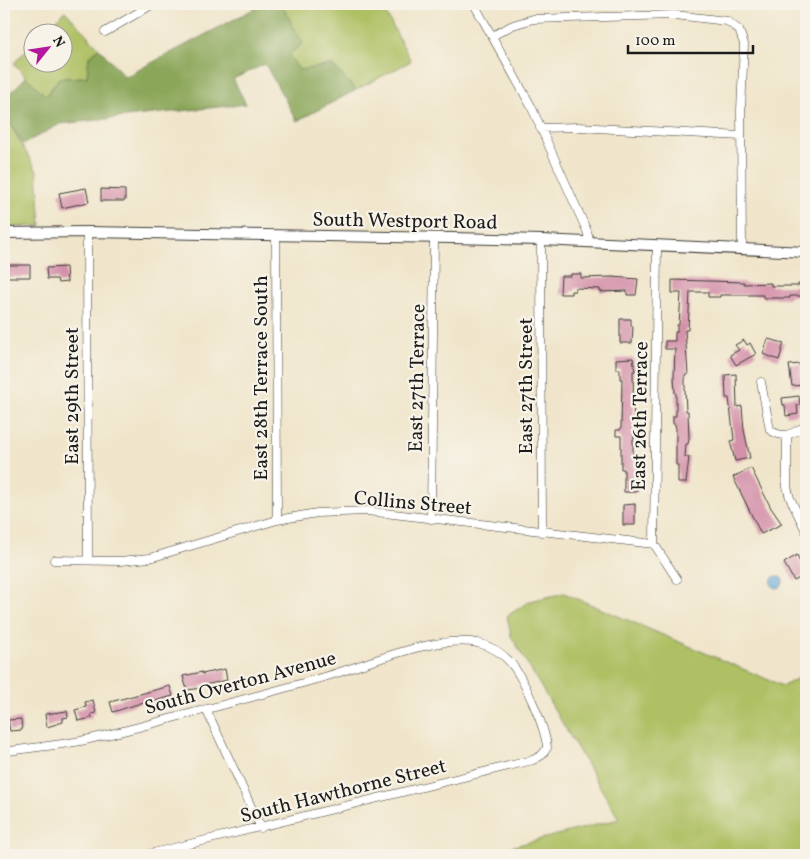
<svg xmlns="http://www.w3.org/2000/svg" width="810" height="859" font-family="Vollkorn,serif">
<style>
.green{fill:#aec063;stroke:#656e40}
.forest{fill:#8aa659;stroke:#53613a}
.water{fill:#5fa4d5;stroke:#3e6078}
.building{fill:#d491aa}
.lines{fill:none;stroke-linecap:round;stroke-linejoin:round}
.minor-casing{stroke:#3c3a36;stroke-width:9}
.tertiary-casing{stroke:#3c3a36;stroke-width:12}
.minor{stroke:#fff;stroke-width:8}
.tertiary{stroke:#fff;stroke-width:10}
.labels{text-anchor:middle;stroke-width:4.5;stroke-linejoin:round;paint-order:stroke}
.street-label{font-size:20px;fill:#1c1c1c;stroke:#f7f3e8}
</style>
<rect width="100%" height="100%" fill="#f7f3e8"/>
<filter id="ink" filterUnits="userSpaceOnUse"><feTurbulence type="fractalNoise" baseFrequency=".02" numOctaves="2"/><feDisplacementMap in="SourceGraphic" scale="10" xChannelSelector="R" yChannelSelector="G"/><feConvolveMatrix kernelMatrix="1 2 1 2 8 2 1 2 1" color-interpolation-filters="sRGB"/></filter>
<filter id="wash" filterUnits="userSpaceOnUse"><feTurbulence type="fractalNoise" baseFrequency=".0096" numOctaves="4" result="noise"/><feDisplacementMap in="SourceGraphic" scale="20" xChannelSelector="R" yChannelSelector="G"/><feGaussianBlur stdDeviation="1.12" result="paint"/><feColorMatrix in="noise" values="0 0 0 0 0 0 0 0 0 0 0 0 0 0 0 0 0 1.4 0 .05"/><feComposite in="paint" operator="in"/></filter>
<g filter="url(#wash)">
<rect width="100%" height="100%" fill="#f0e5ca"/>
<!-- green -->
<path class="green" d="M281 4H381L411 61 356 90 332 65 299 71 288 55Z
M65 11 99 48 89 57 87 77 59 78 46 96 26 77 14 63 32 44V62H62V32H44Z
M4 114 37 171 41 226 4 227Z
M564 593 783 686 806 674V855H479L619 819 511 636 507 616 530 601Z"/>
<!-- forest -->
<path class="forest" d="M263 4H281L303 43 289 55 299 70 332 65 356 90 297 121 265 64 233 79 246 104 60 124 23 144 4 114V100L26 77 46 96 59 78 87 77 89 57 99 48 125 77Z"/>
<!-- water -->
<path class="water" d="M771 582a6 6 0 1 1 12 0a6 6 0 1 1-12 0Z"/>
<g id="blocks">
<!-- building -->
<path class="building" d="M86 188 89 202 62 208 59 193Z
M101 189 125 190V201H101Z
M5 265H30V277H5Z
M66 267 67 282 58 283 57 279H47L46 268Z
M571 274H581V278L612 277 638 279 636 295H627V291L600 292V289L575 288V291H571V294H560L561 276H571Z
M672 280 744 282V284L771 283V286H798V284H806V296H790V298H763V295H720V297H708V292H690L688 330H685L688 375H685V388L686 411H688L689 439 688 444H686L685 457H689L686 483H678V465H676V429L675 424H673V416H676V393H675L674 378 675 349H665V341H675V332H677V325H679L681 293H672Z
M620 319H631V326H633L632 343H620Z
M768 339 784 343 779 360 763 354Z
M744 340 747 345 750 343 756 354 736 365 730 355 739 350 735 345Z
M633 358 635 371H633L634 439H633V454H635L634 477H636L637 492H624V469H621V436H616V430H620L621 428 622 379H620V369H616V359Z
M800 364 803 385 792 386 789 365Z
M736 374 737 407 742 406 744 430 750 458 735 461 730 441 734 440 729 398H726L725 375Z
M799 396 800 405H797L798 414 786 416 785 405H783L782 398Z
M751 468 771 508 782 524 761 534 733 477Z
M635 504V525H623V505Z
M797 555 805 575 794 581 784 563Z
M225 669 227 680 200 686 201 688 187 690 183 676 202 672V674Z
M170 686 173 696 144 704V702L113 712 110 702Z
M93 700 96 713 91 714 92 718 78 721 75 710 86 707 85 702Z
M67 711 68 717 63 718V722L47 727 45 714Z
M21 719 22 730 10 731 8 720Z"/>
</g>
</g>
<g filter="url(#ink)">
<use href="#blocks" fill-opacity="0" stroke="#3c3a36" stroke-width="1"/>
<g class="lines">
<!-- minor casing -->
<g class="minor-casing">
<path id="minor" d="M474 4 531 106 587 231 590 243
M105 32 153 4
M492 36 513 25 533 19 675 15 727 21 739 30 744 44 741 110 742 249
M540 128 578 127 741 136
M87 232 88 560
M276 235 277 520
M541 240 542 532
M657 246 654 544 677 579
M761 382 770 430C785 440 792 433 806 426
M787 435V487L790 498 806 531
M431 519 434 238
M54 560 120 561 150 558 277 520 317 513 367 511 654 544
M206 709 261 828
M4 752C27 748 51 746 75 742 115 734 153 723 192 713 234 702 275 691 317 679 362 667 432 634 478 643 490 646 502 653 510 662 523 677 546 728 547 748L542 755 533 760 145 855"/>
</g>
<!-- tertiary casing -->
<g class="tertiary-casing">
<path id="tertiary" d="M4 233 87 232 452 238 541 240 806 252"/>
</g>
<!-- minor -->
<use href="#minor" class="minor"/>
<!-- tertiary -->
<use href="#tertiary" class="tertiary"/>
</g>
</g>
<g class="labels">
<!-- street labels -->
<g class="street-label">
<text transform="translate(405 220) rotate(1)" y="7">South Westport Road</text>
<text transform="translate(260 378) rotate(-90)" y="7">East 28th Terrace South</text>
<text transform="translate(416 378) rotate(-89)" y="7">East 27th Terrace</text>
<text transform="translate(525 386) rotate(-90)" y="7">East 27th Street</text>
<text transform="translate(71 396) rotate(-90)" y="7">East 29th Street</text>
<text transform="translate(639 416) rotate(-89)" y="7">East 26th Terrace</text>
<text transform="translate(413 502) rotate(5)" y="7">Collins Street</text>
<text transform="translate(240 682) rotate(-15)" y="7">South Overton Avenue</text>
<text transform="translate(343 790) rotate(-14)" y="7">South Hawthorne Street</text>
</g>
</g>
<!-- margin -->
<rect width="810" height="859" fill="none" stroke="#f7f3e8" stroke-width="20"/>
<!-- north arrow -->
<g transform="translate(48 48) rotate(60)"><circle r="24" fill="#f7f3e8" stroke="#9f9d96"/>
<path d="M0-4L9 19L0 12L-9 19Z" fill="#b5179e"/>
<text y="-8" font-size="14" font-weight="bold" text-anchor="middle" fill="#1c1c1c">N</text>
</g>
<!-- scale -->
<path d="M628 45v8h125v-8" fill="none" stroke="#1c1c1c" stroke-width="2.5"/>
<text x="635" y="45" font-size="15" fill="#1c1c1c" stroke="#f7f3e8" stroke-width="4" paint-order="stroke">100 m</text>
</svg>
